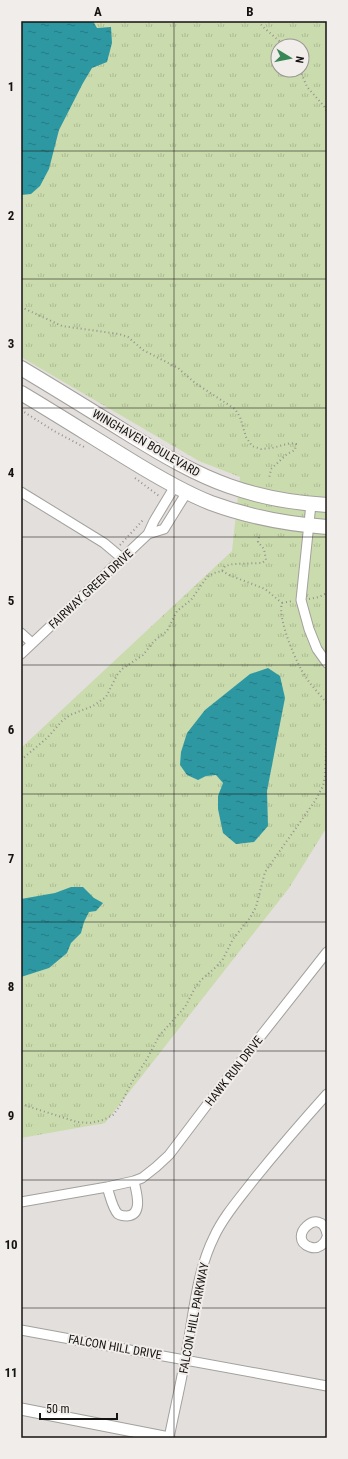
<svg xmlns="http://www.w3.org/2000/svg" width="348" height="1459" font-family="'Roboto Condensed',sans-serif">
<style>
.grass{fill:url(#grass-tufts);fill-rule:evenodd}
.water{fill:url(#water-ripples)}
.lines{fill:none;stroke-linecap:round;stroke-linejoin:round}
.minor-casing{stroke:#a3a09d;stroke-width:11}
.tertiary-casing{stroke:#a3a09d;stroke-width:13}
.primary-casing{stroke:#a3a09d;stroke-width:16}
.path{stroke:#979391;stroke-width:2;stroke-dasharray:1 3;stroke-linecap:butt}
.minor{stroke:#fff;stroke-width:9}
.tertiary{stroke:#fff;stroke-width:11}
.primary{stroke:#fff;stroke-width:14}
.grid{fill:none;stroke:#151312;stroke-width:1;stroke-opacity:0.55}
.labels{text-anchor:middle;stroke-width:4;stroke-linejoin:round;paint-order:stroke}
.street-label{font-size:12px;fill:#151312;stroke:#f0edea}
.neatline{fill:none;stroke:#151312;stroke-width:1.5}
.grid-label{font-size:13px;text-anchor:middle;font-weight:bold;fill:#151312}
</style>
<defs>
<pattern id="grass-tufts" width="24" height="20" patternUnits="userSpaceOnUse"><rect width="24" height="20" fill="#cadbad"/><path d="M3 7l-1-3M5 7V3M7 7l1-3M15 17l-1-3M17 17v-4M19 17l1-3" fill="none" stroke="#adbb94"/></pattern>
<pattern id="water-ripples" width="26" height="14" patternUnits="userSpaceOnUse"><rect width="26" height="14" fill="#2e98a2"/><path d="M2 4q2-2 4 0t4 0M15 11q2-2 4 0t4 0" fill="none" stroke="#267b83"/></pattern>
</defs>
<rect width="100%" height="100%" fill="#e3dfdc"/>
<!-- grass -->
<path class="grass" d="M21 21H327V827L289 888 105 1123 21 1138V748L232 551 240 477 199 461 21 357ZM278 46H302V70H278Z"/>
<!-- water -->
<path class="water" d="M21 21H93L97 28 111 27 112 43 107 62 92 68 83 83 59 130 49 169 40 186 31 194 21 195Z
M268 668 280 676 285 698 267 791 268 826 254 842 236 844 223 833 218 809V796L223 783 216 775 206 776 198 780 187 775 180 765 181 752 187 733 205 710 250 674Z
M71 887H83L94 898 103 903 96 911 89 912 84 922 81 933 71 943 67 953 49 968 21 977V899L55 893Z"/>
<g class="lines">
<!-- minor casing -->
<g class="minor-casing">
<path id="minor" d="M21 492 104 543 123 559
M311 504 301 600 309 629 317 649 327 663
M148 534 164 529 187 492
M21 633 32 643
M21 654 148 534 154 521 175 486
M107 1187C110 1195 112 1208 118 1214 121 1216 124 1216 127 1216 144 1215 136 1191 134 1181
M21 1202 107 1187 134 1181 142 1178 156 1167 169 1155 219 1089 327 952
M327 1234C321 1204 285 1238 310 1247 318 1250 325 1244 327 1237
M21 1330 327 1386
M169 1438C175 1408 182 1379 187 1349 194 1311 197 1271 214 1237 223 1217 239 1199 252 1182 276 1152 301 1123 327 1094"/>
</g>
<!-- tertiary casing -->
<g class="tertiary-casing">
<path id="tertiary" d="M21 1409 169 1438"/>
</g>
<!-- primary casing -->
<g class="primary-casing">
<path id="primary" d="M21 368C58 390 95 413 132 436 163 455 195 474 229 486 260 497 294 503 327 505
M21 393C58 415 94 438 130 460 156 476 183 492 211 503 249 517 287 524 327 527"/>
</g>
<!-- path -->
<path class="path" d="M259 21 262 26 285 46
M300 70 307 87 324 106 327 113
M21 307 62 326 119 334 128 337 143 350 178 368 195 383 235 409 240 417 246 437 252 446 261 449 272 448 291 443 296 444 295 450 287 454 271 469 269 479
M21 410 54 431 84 447
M135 478 159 496
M120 545 144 519
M222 571 229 575 265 589 282 603C277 619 297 665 307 679 313 688 321 695 327 704
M309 599 319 597 327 593
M282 603 293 601
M21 760 47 738 62 721 70 715 93 706 106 697 117 675 122 669 143 655 154 641 167 631 177 611 191 600 207 577 214 573 222 571 225 566 233 564 262 563 266 560 264 549 258 542 259 537
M21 1104 77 1122 90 1123 103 1120 113 1115 119 1107 132 1082 147 1059 159 1036 185 1007 195 988 201 980 216 967 223 959 233 939 250 918 256 907 265 872 315 801 323 786 325 776 327 734"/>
<!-- minor -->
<use href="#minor" class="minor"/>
<!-- tertiary -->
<use href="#tertiary" class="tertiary"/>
<!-- primary -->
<use href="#primary" class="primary"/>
</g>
<!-- grid -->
<path class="grid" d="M174 21V1438M21 151H327M21 279H327M21 408H327M21 537H327M21 665H327M21 794H327M21 922H327M21 1051H327M21 1180H327M21 1308H327"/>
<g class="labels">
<!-- street labels -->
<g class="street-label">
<text transform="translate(146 443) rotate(30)" y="4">WINGHAVEN BOULEVARD</text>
<text transform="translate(91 589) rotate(-43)" y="4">FAIRWAY GREEN DRIVE</text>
<text transform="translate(234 1071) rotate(-52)" y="4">HAWK RUN DRIVE</text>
<text transform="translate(194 1318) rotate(-79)" y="4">FALCON HILL PARKWAY</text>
<text transform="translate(115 1347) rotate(10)" y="4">FALCON HILL DRIVE</text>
</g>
</g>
<!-- border -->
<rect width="348" height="1459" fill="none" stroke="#f0edea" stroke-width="44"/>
<!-- north arrow -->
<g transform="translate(290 58) rotate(100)"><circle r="19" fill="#f0edea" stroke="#989694"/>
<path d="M0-3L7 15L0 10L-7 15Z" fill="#388757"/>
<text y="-6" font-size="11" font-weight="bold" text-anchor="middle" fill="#151312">N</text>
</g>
<!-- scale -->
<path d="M40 1413v6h77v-6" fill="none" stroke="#151312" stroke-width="2"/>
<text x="46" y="1413" font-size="12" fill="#151312" stroke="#f0edea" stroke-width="3" paint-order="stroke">50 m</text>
<rect x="22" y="22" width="304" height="1415" class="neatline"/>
<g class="grid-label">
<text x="98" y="16">A</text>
<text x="250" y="16">B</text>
<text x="11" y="91">1</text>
<text x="11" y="220">2</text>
<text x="11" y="348">3</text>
<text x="11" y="477">4</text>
<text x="11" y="605">5</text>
<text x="11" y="734">6</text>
<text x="11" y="863">7</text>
<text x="11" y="991">8</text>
<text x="11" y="1120">9</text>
<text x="11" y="1249">10</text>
<text x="11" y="1377">11</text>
</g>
</svg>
